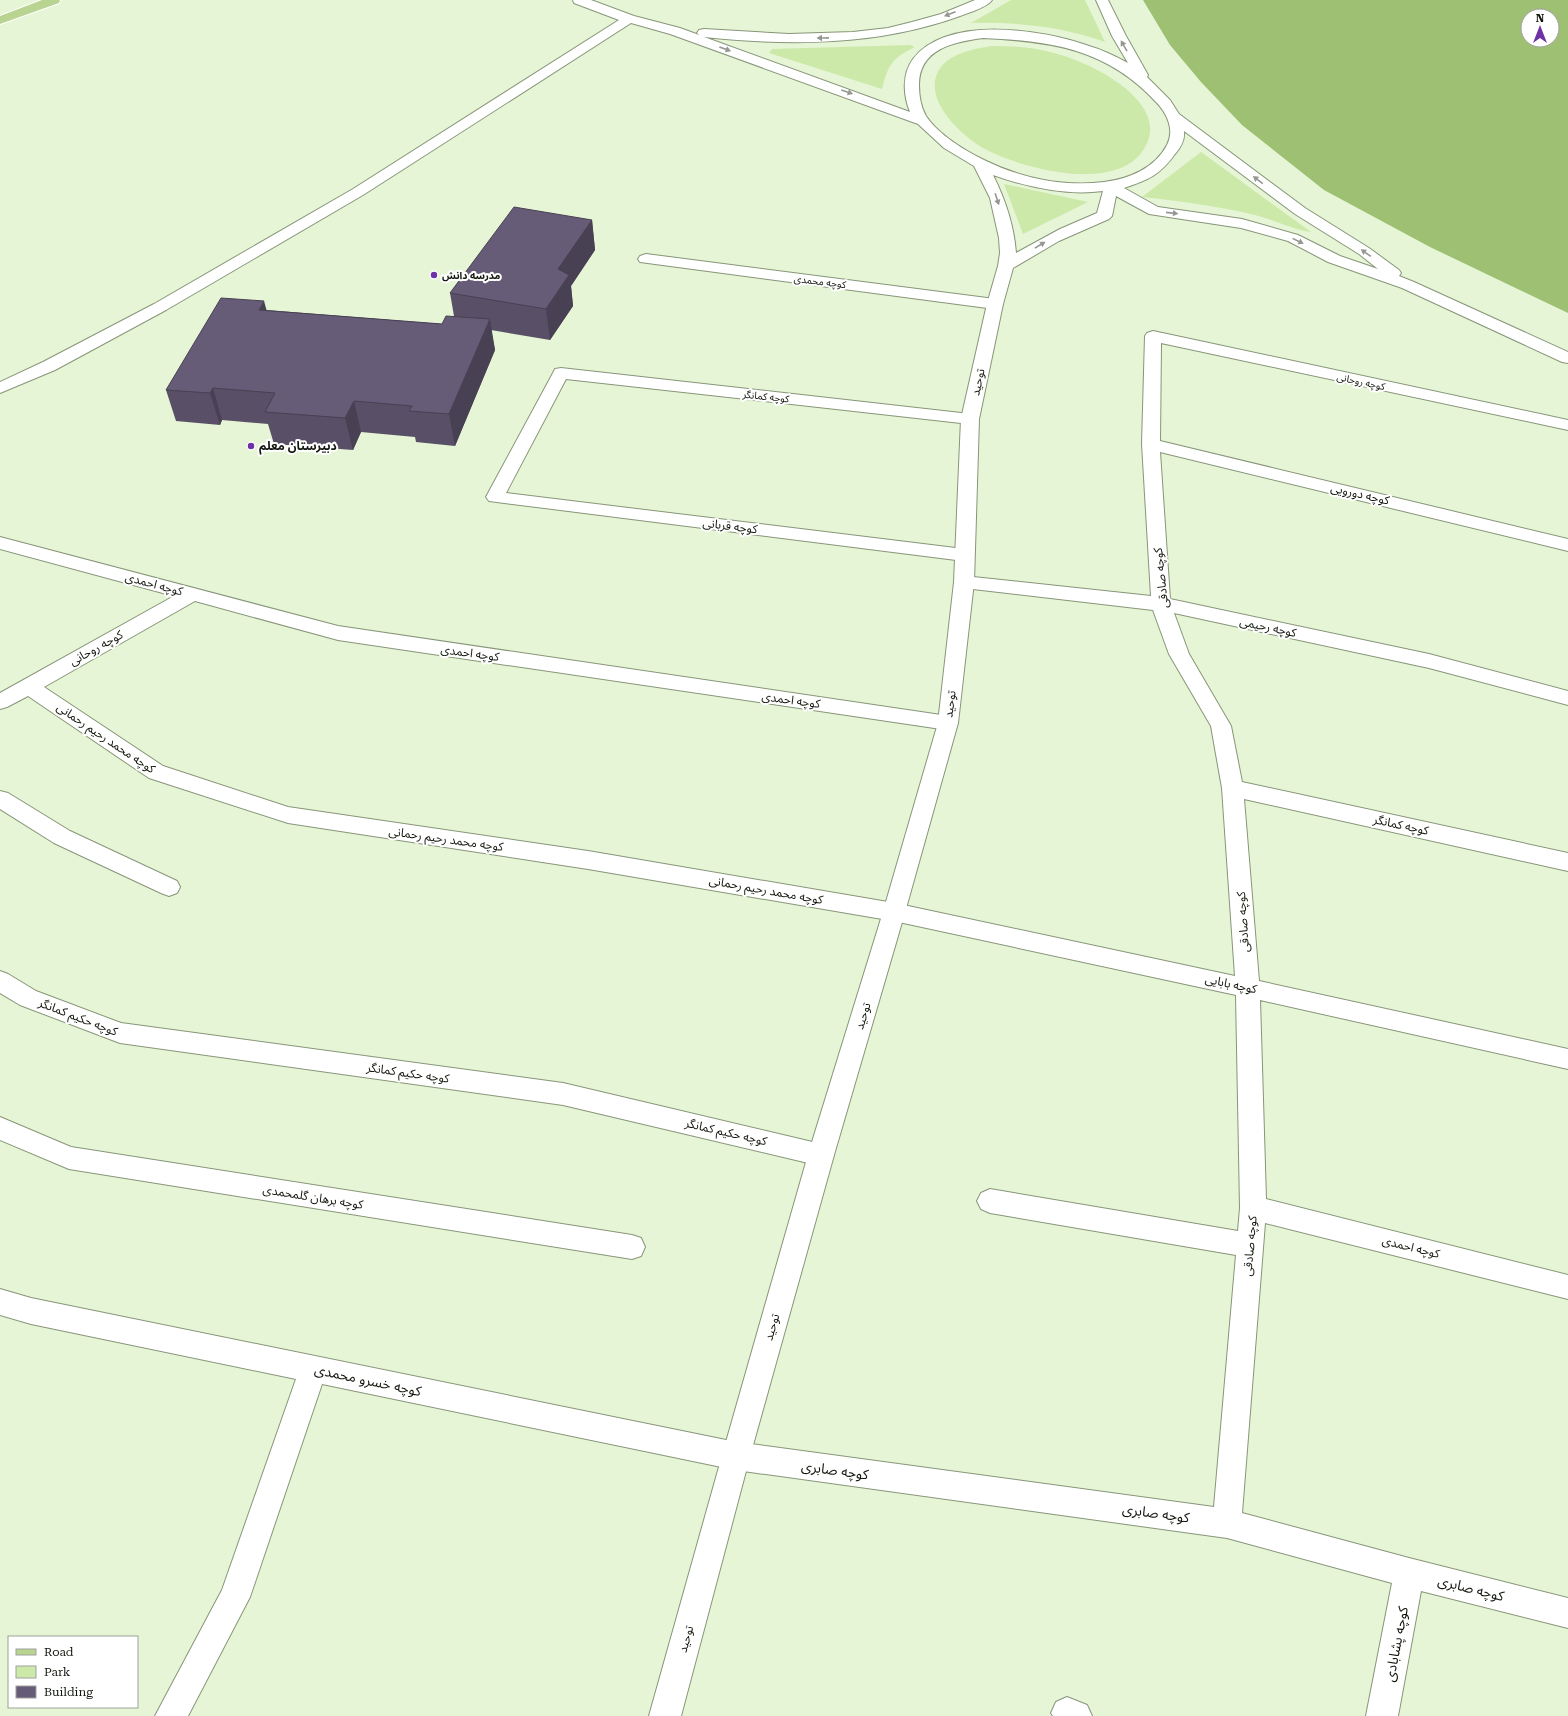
<svg xmlns="http://www.w3.org/2000/svg" width="1568" height="1716" font-family="'Roboto Serif','Noto Sans Arabic',serif">
<style>
.green{fill:#cce9aa}
.forest{fill:#9dc073;fill-rule:evenodd}
.lines{fill:none;stroke-linecap:round;stroke-linejoin:round}
.street-casing{stroke:#889579;stroke-width:2}
.secondary-casing{stroke:#889579;stroke-width:2}
.primary-casing{stroke:#fff;stroke-width:2}
.street{fill:#fff;fill-rule:evenodd}
.secondary{fill:#fff;fill-rule:evenodd}
.primary{fill:#b8d490;fill-rule:evenodd}
.wall{fill:#594f66}
.shaded-wall{fill:#484053}
.building{fill:#675c77;stroke:#484053}
.oneway{fill:#949792}
.poi-dot{fill:#6f31a6;stroke:#fff;stroke-width:1.5}
.labels{text-anchor:middle;stroke-width:4;stroke-linejoin:round;paint-order:stroke}
.far-poi-label{font-size:10px;font-weight:bold;fill:#12170d;stroke:#fff;text-anchor:start}
.far-street-label{font-size:10px;fill:#12170d;stroke:#fff}
.street-label{font-size:12px;fill:#12170d;stroke:#fff}
.poi-label{font-size:12px;font-weight:bold;fill:#12170d;stroke:#fff;text-anchor:start}
.near-street-label{font-size:14px;fill:#12170d;stroke:#fff}
</style>
<rect width="100%" height="100%" fill="#e5f5d5"/>
<!-- green -->
<path class="green" d="M1011 0H1085L1105 42C1061 26 1017 22 971 23Z
M910 45 915 47C892 58 888 65 882 89L769 53 772 49Z
M992 46C1013 46 1033 47 1054 53 1091 62 1177 104 1142 152 1112 193 1019 168 983 148 962 136 925 102 937 74 945 54 973 49 992 46Z
M1201 152 1311 232C1292 229 1274 220 1255 215 1218 206 1179 201 1142 197Z
M1004 184 1088 202 1023 234Z"/>
<!-- forest -->
<path class="forest" d="M1143 0H1568V313L1430 247 1324 190 1242 125 1201 82 1170 45ZM1528 16H1552V40H1528Z"/>
<g class="lines">
<!-- street casing -->
<g class="street-casing">
<path id="street" d="M646 254 995 299 1001 301 1003 304 1001 307 995 309 640 262 638 259 640 256Z
M1153 331 1568 420V430L1161 343 1160 441 1568 539V551L1160 452 1170 599 1429 654 1568 691V705L1429 668 1174 613 1189 654 1231 726 1242 782 1568 853V871L1244 799 1259 981 1568 1049V1069L1260 1000 1266 1199 1568 1275V1299L1265 1223 1242 1513 1409 1558 1568 1598V1628L1421 1591 1398 1716H1366L1392 1583 1227 1538 736 1470 322 1384 250 1597 188 1716H155L222 1590 296 1379 31 1324 0 1315V1289L31 1298 736 1442 1214 1507 1236 1255 990 1213 981 1209 977 1201 981 1193 990 1189 1238 1231 1240 1208 1236 995 894 921 588 869 288 823 149 778 28 696 7 707 0 709V693L174 596 0 549V537L338 626 948 716 955 718 958 723 955 728 948 730 338 640 195 601 44 687 163 766 288 807 588 851 894 903 1235 976 1222 788 1211 726 1169 654 1153 610 964 588 957 587 954 582 957 577 964 576 1151 596 1142 444 1145 336 1147 333Z
M561 368 970 414 976 415 979 419 976 423 970 424 566 379 506 493 964 549 971 551 973 555 971 559 964 561 489 501 486 497 553 373 555 369Z
M0 791 8 793 70 831 177 881 180 887 177 893 169 896 161 893 54 843 0 809Z
M0 971 8 974 36 991 121 1023 563 1083 821 1144 830 1147 834 1155 830 1163 821 1166 563 1105 120 1043 20 1005 0 993Z
M0 1117 71 1147 632 1235 641 1238 645 1247 641 1256 632 1259 69 1169 0 1140Z
M1067 1697 1087 1705 1092 1716H1053L1051 1713 1056 1702Z"/>
</g>
<!-- secondary casing -->
<g class="secondary-casing">
<path id="secondary" d="M573 0H591L634 16 680 28 699 35 697 33 699 30 704 29 789 34 853 32 888 28 912 22 941 14 975 0H992C988 7 968 13 960 16 877 46 790 46 704 37L910 112C903 95 902 74 913 59 947 15 1043 29 1089 46 1103 50 1115 56 1128 63L1112 36 1096 0H1108L1126 36 1148 75 1147 77 1170 100 1179 114 1305 208 1369 248 1399 270 1401 273 1399 276 1414 282 1568 352V363L1562 362 1402 288 1328 262 1288 241 1241 228 1149 214 1116 196 1112 216 1109 219 1059 241 1013 268 1003 304 979 419 974 582 958 723 905 912 834 1155 750 1456 681 1716H649L722 1456 808 1155 883 912 938 723 954 582 961 419 987 304 998 266 1000 253 999 238 990 198 974 166 944 148 918 124 670 34 631 23 363 195 166 310 55 370 0 393V382L43 362 154 304 353 189 619 20 574 3ZM983 38C1052 41 1107 49 1156 102 1167 113 1175 130 1167 145 1155 168 1129 179 1104 182 1064 187 1020 178 984 160 964 150 939 135 926 116 921 107 919 96 919 85 919 49 953 42 983 38ZM1184 131 1295 214 1359 254 1378 269 1340 256 1298 235 1242 219 1158 207 1124 188C1148 180 1160 175 1175 154 1181 147 1185 140 1184 131ZM993 175C1027 187 1066 196 1103 191L1097 213 1060 229 1016 253C1014 225 1005 199 993 175Z"/>
</g>
<!-- primary casing -->
<g class="primary-casing">
<path id="primary" d="M42 0H60L59 3 0 24V16Z"/>
</g>
<!-- street -->
<use href="#street" class="street"/>
<!-- secondary -->
<use href="#secondary" class="secondary"/>
<!-- primary -->
<use href="#primary" class="primary"/>
</g>
<!-- wall -->
<path class="wall" d="M592 220 595 250 571 286 573 306 550 340 491 330 495 350 455 446 416 442 415 437 361 432 353 450 274 444 268 424 222 420 220 425 176 421 166 390 266 310 442 324 454 316 450 293Z"/>
<!-- shaded-wall -->
<path class="shaded-wall" d="M592 220 595 250 571 286 573 306 550 340 546 309 558 269Z
M264 301 273 333 259 310Z
M490 319 495 350 455 446 449 414Z
M213 388 222 420 220 425 210 393Z
M354 401 361 432 353 450 345 418Z"/>
<!-- building -->
<path class="building" d="M514 207 592 220 558 269 569 275 546 309 450 293Z
M221 298 264 301 259 310 442 324 446 316 490 319 449 414 409 411 412 406 354 401 345 418 265 412 275 393 213 388 210 393 166 390Z"/>
<!-- one-way arrows -->
<defs><path id="oneway-solid" d="M-6-.8H1V-3.2L6.5 0L1 3.2V.8H-6Z"/></defs>
<g class="oneway">
<use href="#oneway-solid" transform="translate(950 14) rotate(159)"/>
<use href="#oneway-solid" transform="translate(823 38) rotate(179)"/>
<use href="#oneway-solid" transform="translate(1124 46) rotate(-120)"/>
<use href="#oneway-solid" transform="translate(725 49) rotate(20)"/>
<use href="#oneway-solid" transform="translate(847 92) rotate(19)"/>
<use href="#oneway-solid" transform="translate(1258 180) rotate(-143)"/>
<use href="#oneway-solid" transform="translate(997 199) rotate(72)"/>
<use href="#oneway-solid" transform="translate(1172 213) rotate(6)"/>
<use href="#oneway-solid" transform="translate(1298 241) rotate(26)"/>
<use href="#oneway-solid" transform="translate(1040 245) rotate(-31)"/>
<use href="#oneway-solid" transform="translate(1366 253) rotate(-145)"/>
</g>
<!-- markers -->
<g class="poi-dot">
<circle cx="434" cy="275" r="4"/>
<circle cx="251" cy="446" r="4"/>
</g>
<g class="labels">
<!-- far-poi labels -->
<g class="far-poi-label">
<text x="442" y="279">مدرسه دانش</text>
</g>
<!-- far-street labels -->
<g class="far-street-label">
<text transform="translate(820 281) rotate(7)" y="4">کوچه محمدی</text>
<text transform="translate(1361 381) rotate(12)" y="4">کوچه روحانی</text>
<text transform="translate(766 396) rotate(6)" y="4">کوچه کمانگر</text>
</g>
<!-- street labels -->
<g class="street-label">
<text transform="translate(978 382) rotate(-78)" y="4">توحید</text>
<text transform="translate(1360 494) rotate(13)" y="4">کوچه دورویی</text>
<text transform="translate(730 526) rotate(7)" y="4">کوچه قربانی</text>
<text transform="translate(1161 578) rotate(-96)" y="4">کوچه صادقی</text>
<text transform="translate(154 584) rotate(15)" y="4">کوچه احمدی</text>
<text transform="translate(1268 627) rotate(12)" y="4">کوچه رحیمی</text>
<text transform="translate(96 648) rotate(-29)" y="4">کوچه روحانی</text>
<text transform="translate(470 653) rotate(8)" y="4">کوچه احمدی</text>
<text transform="translate(791 700) rotate(8)" y="4">کوچه احمدی</text>
<text transform="translate(950 704) rotate(-83)" y="4">توحید</text>
<text transform="translate(106 738) rotate(34)" y="4">کوچه محمد رحیم رحمانی</text>
<text transform="translate(1401 825) rotate(12)" y="4">کوچه کمانگر</text>
<text transform="translate(446 839) rotate(8)" y="4">کوچه محمد رحیم رحمانی</text>
<text transform="translate(766 890) rotate(10)" y="4">کوچه محمد رحیم رحمانی</text>
<text transform="translate(1243 922) rotate(-94)" y="4">کوچه صادقی</text>
<text transform="translate(1231 984) rotate(12)" y="4">کوچه بابایی</text>
<text transform="translate(863 1016) rotate(-73)" y="4">توحید</text>
<text transform="translate(78 1017) rotate(21)" y="4">کوچه حکیم کمانگر</text>
<text transform="translate(408 1073) rotate(8)" y="4">کوچه حکیم کمانگر</text>
<text transform="translate(726 1132) rotate(13)" y="4">کوچه حکیم کمانگر</text>
<text transform="translate(313 1197) rotate(9)" y="4">کوچه برهان گلمحمدی</text>
<text transform="translate(1250 1246) rotate(-85)" y="4">کوچه صادقی</text>
<text transform="translate(1411 1247) rotate(14)" y="4">کوچه احمدی</text>
<text transform="translate(772 1327) rotate(-74)" y="4">توحید</text>
<text transform="translate(686 1639) rotate(-75)" y="4">توحید</text>
</g>
<!-- poi labels -->
<g class="poi-label">
<text x="259" y="450">دبیرستان معلم</text>
</g>
<!-- near-street labels -->
<g class="near-street-label">
<text transform="translate(368 1380) rotate(12)" y="5">کوچه خسرو محمدی</text>
<text transform="translate(835 1470) rotate(8)" y="5">کوچه صابری</text>
<text transform="translate(1156 1513) rotate(8)" y="5">کوچه صابری</text>
<text transform="translate(1471 1588) rotate(14)" y="5">کوچه صابری</text>
<text transform="translate(1396 1644) rotate(-79)" y="5">کوچه پشابادی</text>
</g>
</g>
<!-- legend -->
<rect x="8" y="1636" width="130" height="72" fill="#ffffff" stroke="#a0a29e"/>
<rect x="16" y="1649" width="20" height="6" fill="#b8d490" stroke="#a0a29e"/>
<text x="44" y="1656" font-size="12" fill="#12170d">Road</text>
<rect x="16" y="1666" width="20" height="12" fill="#cce9aa" stroke="#a0a29e"/>
<text x="44" y="1676" font-size="12" fill="#12170d">Park</text>
<rect x="16" y="1686" width="20" height="12" fill="#675c77" stroke="#a0a29e"/>
<text x="44" y="1696" font-size="12" fill="#12170d">Building</text>
<!-- north arrow -->
<g transform="translate(1540 28)"><circle r="19" fill="#ffffff" stroke="#a0a29e"/>
<path d="M0-3L7 15L0 10L-7 15Z" fill="#6f31a6"/>
<text y="-6" font-size="11" font-weight="bold" text-anchor="middle" fill="#12170d">N</text>
</g>
</svg>
